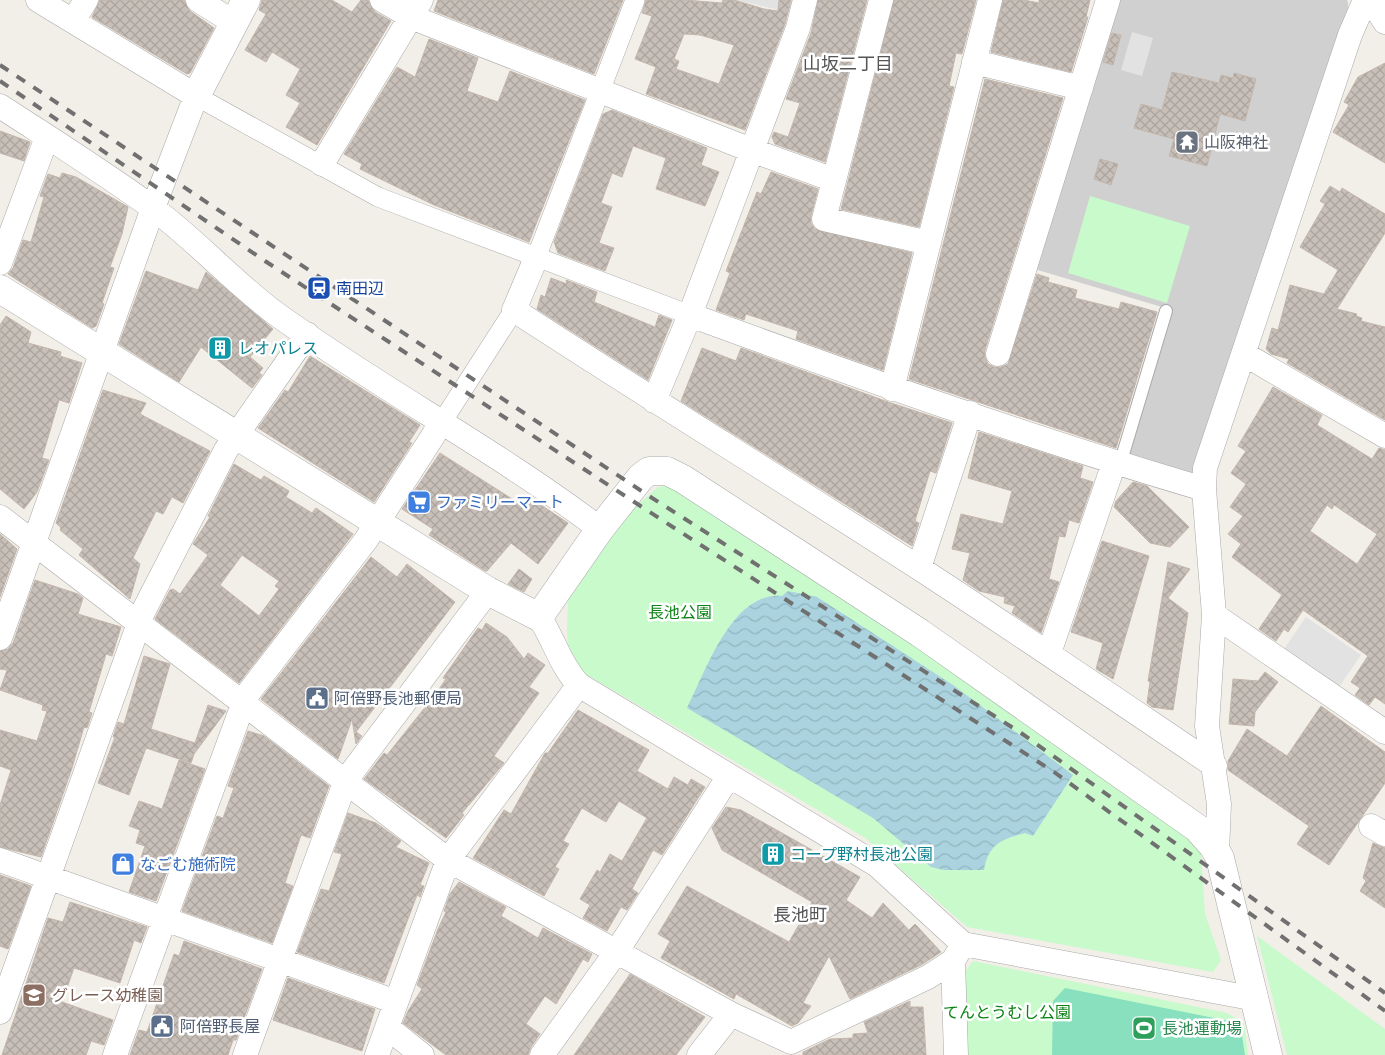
<svg xmlns="http://www.w3.org/2000/svg" width="1385" height="1055" font-family="Barlow,'Noto Sans JP',sans-serif">
<style>
.religious{fill:#d0d0d0}
.park{fill:#c8facc}
.pitch{fill:#88e0be}
.parking{fill:#e2e2e2}
.water{fill:url(#water-waves)}
.building{fill:url(#building-cross-hatch);stroke:#c4b6ab;fill-rule:evenodd}
.lines{fill:none;stroke-linecap:round;stroke-linejoin:round}
.service-casing{stroke:#a9a9a9;stroke-width:14}
.pedestrian-casing{stroke:#a9a9a9;stroke-width:20}
.minor-casing{stroke:#a9a9a9;stroke-width:25}
.tertiary-casing{stroke:#a9a9a9;stroke-width:29}
.service{stroke:#fff;stroke-width:12}
.pedestrian{stroke:#fff;stroke-width:19}
.minor{stroke:#fff;stroke-width:24}
.tertiary{stroke:#fff;stroke-width:28}
.rail{stroke:#707070;stroke-width:4;stroke-dasharray:10 10;stroke-linecap:butt}
.labels{text-anchor:middle;stroke-width:5;stroke-linejoin:round;paint-order:stroke}
.worship-label{font-size:16px;fill:#5b616d;stroke:#fff;text-anchor:start}
.transit-label{font-size:16px;fill:#164399;stroke:#fff;text-anchor:start}
.culture-label{font-size:16px;fill:#0d838f;stroke:#fff;text-anchor:start}
.shop-label{font-size:16px;fill:#366cbe;stroke:#fff;text-anchor:start}
.park-label{font-size:16px;fill:#0c8416;stroke:#fff}
.service-label{font-size:16px;fill:#4e5e75;stroke:#fff;text-anchor:start}
.education-label{font-size:16px;fill:#785e54;stroke:#fff;text-anchor:start}
.leisure-label{font-size:16px;fill:#27864d;stroke:#fff;text-anchor:start}
.neighbourhood-label{font-size:18px;fill:#555;stroke:#fff}
</style>
<defs>
<pattern id="water-waves" width="16" height="10" patternUnits="userSpaceOnUse" patternTransform="scale(1.25)"><rect width="16" height="10" fill="#aad3df"/><path d="M0 5q4-4 8 0t8 0" fill="none" stroke="#92b5bf"/></pattern>
<pattern id="building-cross-hatch" width="8" height="8" patternUnits="userSpaceOnUse" patternTransform="scale(1.25)"><rect width="8" height="8" fill="#c7bfb8"/><path d="M0 0l8 8M0 8l8-8" fill="none" stroke="#aba49e"/></pattern>
</defs>
<rect width="100%" height="100%" fill="#f2efe9"/>
<!-- religious -->
<path class="religious" d="M1112 0H1347L1348 3V16L1198 468 1191 473 1127 457 1172 310 1031 268Z"/>
<!-- park -->
<path class="park" d="M1090 196 1190 226 1167 303 1068 273Z
M671 486 738 527 1045 732 1191 840 1201 854 1205 914 1221 960 1213 972 967 927 865 838 582 672 568 644 567 631 568 601 577 576 633 509 658 487Z
M1257 936 1385 1029V1055H1287Z
M973 961 1227 1013 1244 1023 1248 1055H966L964 973Z"/>
<!-- pitch -->
<path class="pitch" d="M1065 988 1229 1021 1242 1036 1245 1055H1052L1053 1001Z"/>
<!-- parking -->
<path class="parking" d="M736 0H791L795 1 793 13Z
M1132 32 1153 38 1142 76 1121 70Z
M1306 617 1361 655 1339 687 1284 649Z"/>
<!-- water -->
<path class="water" d="M788 591 817 597 953 685 1073 775 1033 836 1025 833C1002 839 988 844 984 870H944L931 867 873 818 687 708C706 671 732 591 782 596Z"/>
<!-- building -->
<path class="building" d="M100 0H184L190 11 214 28 190 73 187 74 92 17Z
M262 0H332L352 12 361 0H368L375 12 391 21 317 145 286 127 300 103 286 95 300 69 272 52 266 62 245 50 266 14 259 10Z
M438 0H623L594 74 434 11Z
M646 0H685L722 3 723 0H734L764 9 778 11 779 0H791L785 24 745 130 646 94 656 67 635 59 652 16 642 13ZM684 34 700 35 734 45 719 84 676 69 679 61 674 59Z
M818 0H867L825 162 775 144 772 137 774 132 788 137 800 103 786 99 811 33Z
M894 0H976L962 54 956 53 949 86 954 87 919 227 841 209Z
M1003 0H1024L1039 3V0H1090L1086 17H1088L1071 72 991 52Z
M1112 33 1121 35 1113 65 1103 62Z
M429 39 478 58 467 91 498 102 510 71 585 100 529 242 434 205 360 169 362 164 344 154 397 67 415 77Z
M1385 63V163L1333 132 1349 105 1344 102 1358 77Z
M1172 72 1219 83 1221 75 1233 78 1234 73 1256 79 1245 121 1220 114 1207 166 1169 156 1174 139 1134 128 1141 104 1162 110Z
M985 79 1063 98 985 350V357L988 364 994 367H1001L1008 364 1037 274 1049 278 1048 282 1077 290 1075 298 1119 309 1121 302 1157 312 1116 448 909 379Z
M612 110 707 148 701 165 719 172 705 206 656 189 666 158 633 146 622 177 612 173 601 203 612 207 599 243 614 248 605 271 558 253 554 242 603 114Z
M0 131 30 142 24 161 0 153Z
M1100 159 1118 164 1111 185 1094 179Z
M771 172 818 189 811 216V223L815 229 912 253 883 370 796 339 798 331 746 314 744 320 716 310 730 273 726 271 757 192 761 194Z
M62 173 76 177 128 207 122 234 110 267 114 268 102 303 104 304 96 326 92 328 8 274 13 268 23 240 31 242 44 197 40 196 48 174 60 178Z
M1330 186 1340 192 1342 188 1385 214V233L1337 309 1357 314 1356 316 1362 318 1361 321 1385 327V420L1287 363 1289 359 1271 354 1266 349 1272 328 1278 330 1290 285 1324 294 1338 270 1300 247 1325 204 1320 201Z
M146 271 198 290 206 272 273 329 250 357 263 368 259 373 262 375 252 388 201 347 179 382 119 344Z
M551 278 567 284 566 280 597 292 594 302 655 327 659 315 672 320 648 380 537 309 541 295 545 297Z
M6 316 31 332 28 343 61 352 60 356 82 363 69 403 59 400 42 458 49 460 37 492 24 509 0 489V325Z
M702 348 736 361 741 348 888 402 952 423 936 473 930 471 915 521 919 523 912 546 681 401Z
M310 356 420 425 409 442 412 443 374 502 258 428 285 390 288 392Z
M1273 387 1322 415 1317 425 1372 459 1379 448 1385 450V704L1375 697 1369 705 1355 695 1360 688 1351 682 1368 656 1303 610 1288 632 1284 629 1276 641 1259 629 1282 595 1232 557 1241 544 1228 534 1243 516 1230 507 1246 484 1231 473 1246 451 1238 446ZM1327 505 1332 509 1334 505 1377 534 1357 564 1310 531Z
M103 390 146 403 140 414 210 451 183 503 172 497 163 514 156 511 133 558 140 564 130 599 79 555 83 549 60 530 61 528 56 523Z
M979 432 1083 466 1080 478 1093 482 1079 523 1069 520 1065 537 1059 536 1049 579 1059 582 1041 633 1012 613 1015 606 1004 603 1005 597 979 591 963 580 970 553 952 549 961 514 1003 524 1012 491 968 478Z
M440 453 520 504 526 495 568 523 538 564 511 543 487 571H485L429 535 433 529 402 509Z
M234 464 261 480 264 476 289 491 286 497 312 513 316 508 353 534 239 683 155 619 170 590 173 589 180 594 208 555 193 544 210 517 208 516ZM242 555 279 581 275 586 279 589 259 616 220 585Z
M1133 482 1147 486 1189 527 1170 547 1150 543 1114 507 1116 501Z
M0 534 17 549 0 597Z
M1102 541 1149 556 1113 679 1096 669 1103 643 1071 632Z
M371 557 397 577 407 564 455 602 356 732 362 736 356 744 352 719 338 759 261 699Z
M1168 562 1190 569 1168 598 1188 613 1173 710 1152 707 1147 703 1150 682 1148 681Z
M519 569 532 579 524 592 508 584Z
M35 580 78 594 83 598 78 614 121 627 112 656 106 654 89 712 92 713 87 728 84 727 72 768 41 857 0 847V805L11 770 0 766V730L37 741 47 711 42 710 43 705 0 690 7 670 0 669V651L8 649 13 643Z
M486 623 507 637 524 659 528 653 545 665 529 687 539 693 494 756 504 763 462 813 464 815 446 838 364 779 384 753 387 755 435 695 446 679 443 678 478 628 482 630Z
M144 656 170 664 151 729 195 743 208 705 226 711 194 754 191 763 146 748 129 795 98 783 115 737H113L118 722 124 724Z
M1265 672 1278 682 1255 712 1254 726 1229 724 1233 679 1258 681Z
M1321 706 1385 752V783L1329 865 1297 844 1309 826 1228 770V761L1247 729 1287 756Z
M578 710 649 750 637 771 668 789 674 777 688 785 691 779 705 787 662 855 653 850 632 889 638 893 627 910 621 907 607 931 583 918 590 905 580 899 597 870 600 872 610 854 622 861 647 818 619 801 606 822 582 808 563 841 569 844 555 867 559 869 544 896 473 858 504 810 511 814 545 753H548Z
M248 731 264 736 329 786 310 838 301 835 285 883 293 886 272 943 182 911 217 816 223 818 234 788 228 786Z
M179 760 205 769 156 901 129 892 145 846 136 843 140 830 129 826 139 801 162 809Z
M726 807 741 810 860 877 846 900 872 918 883 903 909 930 915 924 941 952 921 965 850 999 829 956 803 1003 811 1006 798 1023 792 1026 736 994 734 999 661 958 670 941 658 934 687 886 789 942 812 902 722 850 712 828Z
M348 813 376 823 401 841 396 847 429 863 420 885 424 886 420 897 417 895 384 983 297 952 321 889 329 891 342 854 334 852Z
M1373 843 1385 848V908L1360 891 1366 881 1363 878Z
M0 875 31 886 8 949 0 946Z
M459 882 506 907 501 916 538 938 543 928 592 954 588 962 583 959 556 1004 545 996 526 1024 540 1034 531 1047 528 1055H446L403 1023 408 1011 422 989 417 985 438 929 446 912 444 911 450 894Z
M70 902 147 927 141 943 134 940 120 983 74 968 62 1002 113 1020 104 1045 91 1041 86 1055H2L48 918 63 922Z
M184 941 262 969 236 1040H233L228 1055H130L139 1030 147 1032 174 954 179 956Z
M630 974 705 1017 676 1055H574Z
M288 978 375 1009 362 1051 273 1020Z
M910 1001V1007H923L926 1055H803V1052L830 1039 853 1038V1034L868 1033 864 1022Z"/>
<g class="lines">
<!-- service casing -->
<g class="service-casing">
<path id="service" d="M1114 463 1123 454 1166 311"/>
</g>
<!-- pedestrian casing -->
<g class="pedestrian-casing">
<path id="pedestrian" d="M196 96 378 197 690 315
M536 258 635 0
M442 422 514 310"/>
</g>
<!-- minor casing -->
<g class="minor-casing">
<path id="minor" d="M198 0 233 22
M382 0 411 17 751 150 834 180
M881 0 824 219 929 243
M1371 0 1385 22
M73 21 86 0
M974 62 1081 88
M0 106C52 140 105 173 154 209 197 241 232 281 275 313 380 389 496 450 600 529
M322 164 421 0
M536 258 514 310C649 398 786 482 922 570 1020 634 1117 700 1215 766
M0 263 47 137
M690 315C860 377 1030 438 1204 489
M998 354 1108 0
M1244 354 1385 436
M892 389 990 0
M654 401 690 315 798 28 805 0
M0 517 448 860 731 1014 791 1042
M919 568 970 413
M1214 615 1385 732
M539 617C554 639 560 665 579 685L877 865 963 944 1256 999
M0 638 153 208 196 96 38 0
M1049 653 1114 463
M1371 826 1385 834
M1217 852 1219 804 1207 726 1214 615 1204 489 1205 468 1350 35 1365 0
M0 860 396 1002
M953 961 956 1055
M0 1012 143 612 226 450 307 334
M387 1027 422 1055
M791 1042 928 977 953 961 963 944
M115 1055 246 696 366 540 442 422
M245 1055 346 780 488 591
M377 1055 448 860 579 685
M542 1055 617 951 729 776
M699 1055 731 1014"/>
</g>
<!-- tertiary casing -->
<g class="tertiary-casing">
<path id="tertiary" d="M196 96 246 0
M0 289 488 591 539 617 600 529 641 477 649 471H667L683 479 920 633 1197 828 1213 846 1220 858 1268 1055"/>
</g>
<!-- service -->
<use href="#service" class="service"/>
<!-- pedestrian -->
<use href="#pedestrian" class="pedestrian"/>
<!-- minor -->
<use href="#minor" class="minor"/>
<!-- tertiary -->
<use href="#tertiary" class="tertiary"/>
<!-- rail -->
<path class="rail" d="M0 65 649 496 1021 733 1385 993
M0 81 265 261 665 522 1054 772 1385 1011"/>
</g>
<!-- icons -->
<defs>
<g id="temple-square" transform="scale(1.25)"><rect x="-9" y="-9" width="18" height="18" rx="4" fill="#6b7280" stroke="#fff"/><path d="M0-6L5-2H3V0L6.5 2.5H4V6H1.5V3h-3V6H-4V2.5H-6.5L-3 0V-2H-5Z" fill="#fff"/></g>
<g id="station-square" transform="scale(1.25)"><rect x="-9" y="-9" width="18" height="18" rx="4" fill="#1a4fb4" stroke="#fff"/><path d="M-3-6H3Q5-6 5-4V2Q5 4 3 4L4.5 6H3L1.5 4h-3L-3 6H-4.5L-3 4Q-5 4-5 2V-4Q-5-6-3-6ZM-3.5-4v3h7v-3ZM-3.5 1v1.5H-2V1ZM2 1v1.5H3.5V1Z" fill="#fff"/></g>
<g id="building-square" transform="scale(1.25)"><rect x="-9" y="-9" width="18" height="18" rx="4" fill="#0f9aa8" stroke="#fff"/><path d="M-4-6H4V6H1V3H-1V6H-4ZM-2.5-4.3h1.7v1.8h-1.7ZM.8-4.3h1.7v1.8H.8ZM-2.5-1h1.7V.8h-1.7ZM.8-1h1.7V.8H.8Z" fill="#fff"/></g>
<g id="supermarket-square" transform="scale(1.25)"><rect x="-9" y="-9" width="18" height="18" rx="4" fill="#3f7fe0" stroke="#fff"/><path d="M-6-5.5h2.5l.6 2H6L4.5 2H-2.5L-4.4-4H-6ZM-1.5 3.2a1.3 1.3 0 1 0 .1 0ZM3 3.2a1.3 1.3 0 1 0 .1 0Z" fill="#fff"/></g>
<g id="civic-square" transform="scale(1.25)"><rect x="-9" y="-9" width="18" height="18" rx="4" fill="#5c6f8a" stroke="#fff"/><path d="M-.6-6.5H3V-4.5H.6V-3L4-1V1h2V6H-6V1h2V-1L-.6-3ZM-1.2 2.5V6h2.4V2.5Z" fill="#fff"/></g>
<g id="shop-square" transform="scale(1.25)"><rect x="-9" y="-9" width="18" height="18" rx="4" fill="#3f7fe0" stroke="#fff"/><path d="M-5-2.5h2.3a2.7 3.5 0 0 1 5.4 0H5L5.5 6h-11ZM-1.5-2.5h3a1.5 2.3 0 0 0-3 0Z" fill="#fff"/></g>
<g id="school-square" transform="scale(1.25)"><rect x="-9" y="-9" width="18" height="18" rx="4" fill="#8d6e63" stroke="#fff"/><path d="M0-5L7-2L0 1L-7-2ZM-4 1L0 2.5L4 1V4Q0 6-4 4Z" fill="#fff"/></g>
<g id="stadium-square" transform="scale(1.25)"><rect x="-9" y="-9" width="18" height="18" rx="4" fill="#2e9e5b" stroke="#fff"/><path d="M0-5a6.5 5 0 1 0 0 10a6.5 5 0 1 0 0-10ZM-3.5-1.8h7v3.6h-7Z" fill="#fff"/></g>
</defs>
<g fill-rule="evenodd">
<use href="#temple-square" x="1187" y="142"/>
<use href="#station-square" x="319" y="288"/>
<use href="#building-square" x="220" y="348"/>
<use href="#supermarket-square" x="419" y="502"/>
<use href="#civic-square" x="317" y="698"/>
<use href="#building-square" x="773" y="854"/>
<use href="#shop-square" x="123" y="864"/>
<use href="#school-square" x="34" y="995"/>
<use href="#civic-square" x="162" y="1026"/>
<use href="#stadium-square" x="1144" y="1028"/>
</g>
<g class="labels">
<!-- worship labels -->
<g class="worship-label">
<text x="1204" y="148">山阪神社</text>
</g>
<!-- transit labels -->
<g class="transit-label">
<text x="336" y="294">南田辺</text>
</g>
<!-- culture labels -->
<g class="culture-label">
<text x="238" y="354">レオパレス</text>
<text x="790" y="860">コープ野村長池公園</text>
</g>
<!-- shop labels -->
<g class="shop-label">
<text x="436" y="508">ファミリーマート</text>
<text x="140" y="870">なごむ施術院</text>
</g>
<!-- park labels -->
<g class="park-label">
<text x="680" y="618">長池公園</text>
<text x="1007" y="1018">てんとうむし公園</text>
</g>
<!-- service labels -->
<g class="service-label">
<text x="334" y="704">阿倍野長池郵便局</text>
<text x="180" y="1032">阿倍野長屋</text>
</g>
<!-- education labels -->
<g class="education-label">
<text x="52" y="1001">グレース幼稚園</text>
</g>
<!-- leisure labels -->
<g class="leisure-label">
<text x="1162" y="1034">長池運動場</text>
</g>
<!-- neighbourhood labels -->
<g class="neighbourhood-label">
<text x="848" y="70">山坂二丁目</text>
<text x="800" y="921">長池町</text>
</g>
</g>
</svg>
